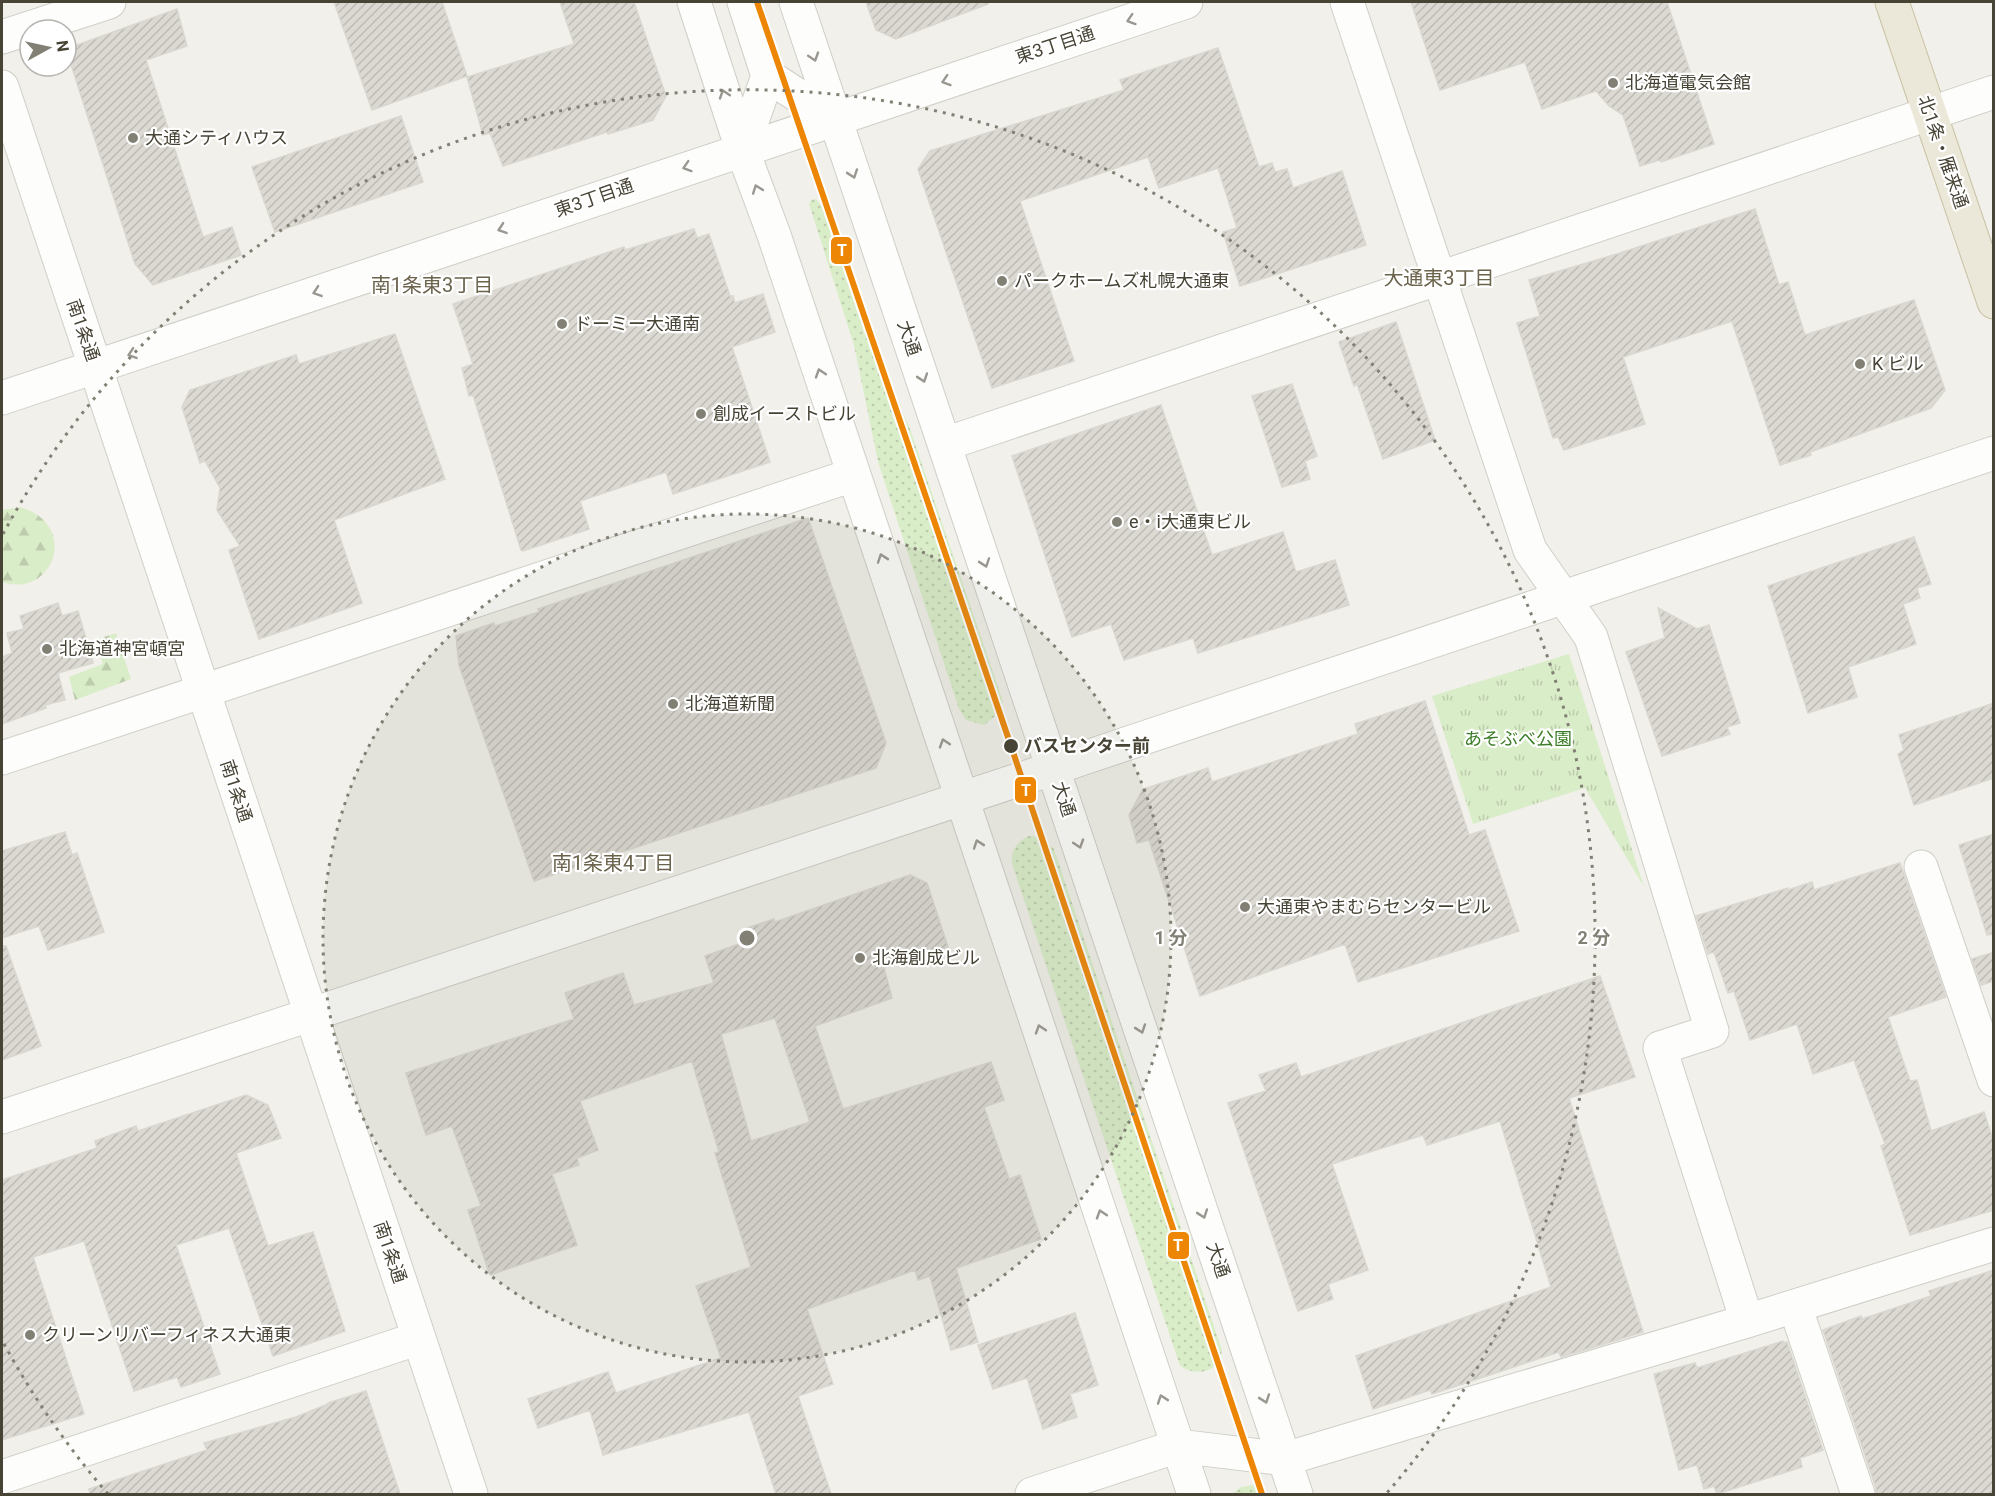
<svg xmlns="http://www.w3.org/2000/svg" width="1995" height="1496" font-family="Roboto,'Noto Sans JP',sans-serif">
<style>
.grass{fill:url(#grass-dots)}
.forest{fill:url(#forest-firs)}
.park{fill:url(#park-tufts)}
.building{fill:url(#building-hatch);stroke:#d9d7d0;stroke-width:1.5;fill-rule:evenodd}
.lines{fill:none;stroke-linecap:round;stroke-linejoin:round}
.minor-casing{stroke:#cfcec7;stroke-width:35}
.highway-casing{stroke:#cac1a4;stroke-width:35}
.minor{stroke:#fdfdfc;stroke-width:33}
.highway{stroke:#ece8d9;stroke-width:33}
.metro-1-casing{stroke:#fff;stroke-width:10}
.metro-1{stroke:#ed8505;stroke-width:6}
.oneway{stroke:#99978f}
.ring{fill:none;stroke:#828074;stroke-width:3;stroke-dasharray:3 6}
.poi-dot{fill:#828074;stroke:#fff;stroke-width:2}
.stop-dot{fill:#474335;stroke:#fff;stroke-width:2}
.labels{text-anchor:middle;stroke-width:4.5;stroke-linejoin:round;paint-order:stroke}
.street-label{font-size:18px;fill:#474335;stroke:#fff}
.poi-label{font-size:18px;fill:#474335;stroke:#fff;text-anchor:start}
.park-label{font-size:18px;fill:#3b7c26;stroke:#fff}
.stop-label{font-size:18px;font-weight:bold;fill:#474335;stroke:#fff;text-anchor:start}
.neighbourhood-label{font-size:20px;fill:#6b634c;stroke:#fff}
.centre{fill:#828074;stroke:#fff;stroke-width:3}
.ring-label{font-size:18px;text-anchor:middle;font-weight:bold;fill:#828074;stroke:#fff;stroke-width:4.5;stroke-linejoin:round;paint-order:stroke}
.line-badge{stroke:#fff;stroke-width:2}
.badge-label{font-size:16px;text-anchor:middle;font-weight:bold;fill:#fff}
</style>
<defs>
<pattern id="grass-dots" width="8" height="8" patternUnits="userSpaceOnUse" patternTransform="scale(1.5)"><rect width="8" height="8" fill="#daedc9"/><path d="M2 2h.1M6 6h.1" fill="none" stroke="#bcccad" stroke-width="1.8" stroke-linecap="round"/></pattern>
<pattern id="forest-firs" width="22" height="20" patternUnits="userSpaceOnUse" patternTransform="scale(1.5)"><rect width="22" height="20" fill="#daedc9"/><path d="M5 1l3.5 6h-7zM16 11l3.5 6h-7z" fill="#bcccad"/></pattern>
<pattern id="park-tufts" width="24" height="20" patternUnits="userSpaceOnUse" patternTransform="scale(1.5)"><rect width="24" height="20" fill="#daedc9"/><path d="M3 7l-1-3M5 7V3M7 7l1-3M15 17l-1-3M17 17v-4M19 17l1-3" fill="none" stroke="#bcccad"/></pattern>
<pattern id="building-hatch" width="6" height="6" patternUnits="userSpaceOnUse" patternTransform="scale(1.5)"><rect width="6" height="6" fill="#dbd9d2"/><path d="M-1 1l2-2M0 6l6-6M5 7l2-2" fill="none" stroke="#bdbbb5"/></pattern>
</defs>
<rect width="100%" height="100%" fill="#f1f0ea"/>
<!-- grass -->
<path class="grass" d="M816 199 822 207 864 332 909 426 1003 701 1000 712 984 725 966 720 959 709 878 462 854 345 809 204 811 200Z
M1029 836C1040 836 1046 841 1054 849L1222 1350C1219 1373 1197 1377 1180 1366L1012 864C1010 851 1017 841 1029 836Z
M1253 1485 1261 1487 1267 1494H1232L1241 1487Z"/>
<!-- forest -->
<path class="forest" d="M20 507C81 525 53 599 2 582V510Z
M116 633 131 679 75 700 69 677 103 664 95 640Z"/>
<!-- park -->
<path class="park" d="M1569 654 1644 887 1585 788 1473 824 1432 696Z"/>
<!-- building -->
<path class="building" d="M334 2H442L467 76 372 110Z
M560 2H634L666 96 653 120 608 134 607 132 503 166 490 133 483 135 467 77 574 44Z
M866 2H988V4L896 39 876 30Z
M1411 2H1667L1714 144 1661 162 1659 160 1640 166 1623 115 1609 106 1596 91 1542 109 1525 62 1440 90Z
M177 9 187 46 146 60 203 237 232 227 241 255 153 285 135 264 66 49Z
M1218 48 1259 167 1272 163 1275 172 1287 169 1293 188 1342 171 1366 245 1240 286 1223 232 1237 228 1218 168 1159 188 1148 157 1020 201 1074 361 992 388 918 169 930 151 1124 90 1120 80Z
M401 116 423 182 275 232 252 167Z
M1755 209 1779 285 1788 282 1805 335 1914 300 1945 390 1931 408 1810 452 1811 455 1780 465 1732 321 1623 357 1645 424 1564 450 1558 437 1553 438 1517 323 1540 316 1529 280 1617 254Z
M694 229 697 238 709 234 730 296H733L735 303 763 294 775 332 732 347 770 462 673 494 666 472 580 501 589 529 523 551 521 550 473 395 469 396 462 368 473 364 453 304 624 247 625 250Z
M1396 322 1435 440 1383 459 1357 384 1354 386 1339 342Z
M395 334 445 479 334 520 362 603 259 639 229 550 240 546 217 510 220 488 205 461 200 463 182 407 190 390 296 355 299 364Z
M1292 384 1317 456 1305 461 1310 479 1282 487 1252 396Z
M1161 405 1212 555 1283 532 1296 572 1335 560 1349 605 1198 653 1193 638 1124 660 1111 624 1072 637 1012 456Z
M808 518 886 743 876 768 534 881 459 665 456 636 494 623 495 626 539 612 538 609Z
M1914 537 1931 584 1917 588 1920 598 1903 604 1916 644 1848 667 1857 697 1808 713 1768 586Z
M58 603 62 616 78 611 93 663 58 673 65 700 45 705 46 708 2 724V657L12 653 7 633 24 629 20 616Z
M1658 608 1697 629 1709 625 1740 723 1727 727 1730 734 1662 756 1626 652 1665 638Z
M1425 701 1469 835 1485 830 1519 931 1358 982 1345 944 1200 996 1149 840 1137 843 1129 815 1143 789 1208 768 1212 782 1358 734 1355 724Z
M1994 703V778L1914 805 1898 754 1904 750 1899 735Z
M65 832 72 855 77 853 104 932 48 950 39 926 2 938V851Z
M1994 834V934L1987 935 1959 845Z
M1900 863 1946 997 1888 1017 1910 1081 1917 1080 1931 1131 1984 1112 1994 1143V1210L1910 1235 1881 1146 1885 1144 1854 1060 1813 1074 1797 1024 1750 1040 1734 991 1728 993 1714 952 1708 954 1696 916 1788 888V890L1812 882 1814 890Z
M910 875 927 883 948 947 884 968 892 998 815 1026 843 1109 991 1062 1004 1100 984 1107 1009 1179 1020 1175 1041 1239 956 1268 978 1342 951 1350 930 1276 918 1280 915 1270 807 1309 833 1384 798 1396 831 1494H776L749 1412 603 1455 590 1410 538 1428 528 1399 608 1372 616 1393 721 1358 696 1286 751 1267 715 1153 719 1152 692 1061 580 1101 598 1150 577 1158 579 1165 552 1174 577 1245 490 1275 468 1210 481 1206 452 1126 426 1135 406 1073 574 1019 565 993 623 973 634 1005 714 983 705 956 748 941 744 929 774 919 775 922ZM775 1018 810 1122 751 1141 721 1034Z
M2 946H6L41 1046 2 1060Z
M1994 952V981L1981 985 1972 959Z
M1600 976 1635 1077 1569 1098 1643 1332 1561 1357 1559 1352 1432 1394 1430 1390 1373 1409 1356 1356 1551 1287 1500 1121 1427 1145 1423 1135 1332 1164 1368 1270 1328 1284 1333 1299 1298 1311 1228 1103 1266 1091 1259 1075 1296 1063 1301 1077Z
M246 1095 268 1105 281 1138 236 1153 268 1246 313 1232 345 1331 273 1356 229 1228 176 1245 220 1374 181 1387 177 1377 134 1391 84 1241 33 1257 84 1414 2 1440V1180L97 1148 95 1141 136 1126 138 1131Z
M1994 1270V1494H1876V1488L1823 1330 1861 1316 1862 1319 1931 1296 1929 1291Z
M1075 1313 1098 1385 1070 1394 1077 1417 1043 1429 1027 1378 993 1389 978 1345Z
M1783 1341 1784 1343 1787 1342 1823 1450 1800 1458 1802 1467 1717 1494 1714 1486 1704 1489 1697 1465 1679 1470 1654 1374 1695 1363 1697 1368Z
M366 1391 400 1494H90L89 1489 207 1450 204 1443 296 1417 328 1404V1403Z"/>
<g class="lines">
<!-- minor casing -->
<g class="minor-casing">
<path id="minor" d="M694 2 742 149 774 235 1194 1494
M796 2 1296 1494
M1347 2 1530 550 1591 637 1712 1031 1660 1048 1747 1321
M2 37 109 2
M768 76 834 119
M2 87 471 1494
M742 149 768 76 744 2
M2 398 1186 2
M945 444 1994 92
M2 758 853 475
M1921 867 1994 1080
M2 1117 1054 768 1994 453
M1795 1306 1858 1494
M2 1477 419 1338
M1032 1494 1178 1446 1285 1459 1747 1321 1994 1244"/>
</g>
<!-- highway casing -->
<g class="highway-casing">
<path id="highway" d="M1892 2 1994 302"/>
</g>
<!-- minor -->
<use href="#minor" class="minor"/>
<!-- highway -->
<use href="#highway" class="highway"/>
<!-- metro-1 casing -->
<g class="metro-1-casing">
<path id="metro-1" d="M757 2 1011 746 1262 1494"/>
</g>
<!-- metro-1 -->
<use href="#metro-1" class="metro-1"/>
</g>
<!-- one-way arrows -->
<defs><path id="oneway-chevron" d="M-2-3.5L2.5 0L-2 3.5" fill="none" stroke-width="1.6" stroke-linecap="round" stroke-linejoin="round" transform="scale(1.5)"/></defs>
<g class="oneway">
<use href="#oneway-chevron" transform="translate(1131 20) rotate(162)"/>
<use href="#oneway-chevron" transform="translate(814 57) rotate(72)"/>
<use href="#oneway-chevron" transform="translate(946 81) rotate(162)"/>
<use href="#oneway-chevron" transform="translate(724 94) rotate(-108)"/>
<use href="#oneway-chevron" transform="translate(687 167) rotate(162)"/>
<use href="#oneway-chevron" transform="translate(853 174) rotate(71)"/>
<use href="#oneway-chevron" transform="translate(757 189) rotate(-110)"/>
<use href="#oneway-chevron" transform="translate(502 229) rotate(161)"/>
<use href="#oneway-chevron" transform="translate(317 292) rotate(161)"/>
<use href="#oneway-chevron" transform="translate(132 354) rotate(161)"/>
<use href="#oneway-chevron" transform="translate(820 373) rotate(-108)"/>
<use href="#oneway-chevron" transform="translate(923 378) rotate(71)"/>
<use href="#oneway-chevron" transform="translate(882 558) rotate(-109)"/>
<use href="#oneway-chevron" transform="translate(985 563) rotate(71)"/>
<use href="#oneway-chevron" transform="translate(944 743) rotate(-108)"/>
<use href="#oneway-chevron" transform="translate(978 844) rotate(-109)"/>
<use href="#oneway-chevron" transform="translate(1079 844) rotate(72)"/>
<use href="#oneway-chevron" transform="translate(1040 1029) rotate(-108)"/>
<use href="#oneway-chevron" transform="translate(1141 1029) rotate(71)"/>
<use href="#oneway-chevron" transform="translate(1101 1214) rotate(-108)"/>
<use href="#oneway-chevron" transform="translate(1203 1214) rotate(71)"/>
<use href="#oneway-chevron" transform="translate(1162 1399) rotate(-109)"/>
<use href="#oneway-chevron" transform="translate(1265 1399) rotate(71)"/>
</g>
<!-- distance rings -->
<circle cx="747" cy="938" r="424" fill="#828074" fill-opacity=".12"/>
<g class="ring">
<circle cx="747" cy="938" r="424"/>
<path d="M108 1494A847 847 0 0 1 3 1342M3 534A847 847 0 1 1 1386 1494"/>
</g>
<!-- markers -->
<g class="poi-dot">
<circle cx="1613" cy="83" r="6"/>
<circle cx="133" cy="138" r="6"/>
<circle cx="1002" cy="281" r="6"/>
<circle cx="562" cy="324" r="6"/>
<circle cx="1860" cy="364" r="6"/>
<circle cx="701" cy="414" r="6"/>
<circle cx="1117" cy="522" r="6"/>
<circle cx="47" cy="649" r="6"/>
<circle cx="673" cy="704" r="6"/>
<circle cx="1245" cy="907" r="6"/>
<circle cx="860" cy="958" r="6"/>
<circle cx="30" cy="1335" r="6"/>
</g>
<circle class="stop-dot" cx="1011" cy="746" r="8"/>
<g class="labels">
<!-- street labels -->
<g class="street-label">
<text transform="translate(1055 45) rotate(-18)" y="6">東3丁目通</text>
<text transform="translate(1943 152) rotate(71)" y="6">北1条・雁来通</text>
<text transform="translate(594 198) rotate(-19)" y="6">東3丁目通</text>
<text transform="translate(83 330) rotate(71)" y="6">南1条通</text>
<text transform="translate(909 338) rotate(71)" y="6">大通</text>
<text transform="translate(236 791) rotate(72)" y="6">南1条通</text>
<text transform="translate(1064 799) rotate(72)" y="6">大通</text>
<text transform="translate(390 1252) rotate(71)" y="6">南1条通</text>
<text transform="translate(1218 1260) rotate(71)" y="6">大通</text>
</g>
<!-- poi labels -->
<g class="poi-label">
<text x="1625" y="89">北海道電気会館</text>
<text x="145" y="144">大通シティハウス</text>
<text x="1014" y="287">パークホームズ札幌大通東</text>
<text x="574" y="330">ドーミー大通南</text>
<text x="1872" y="370">K ビル</text>
<text x="713" y="420">創成イーストビル</text>
<text x="1129" y="528">e・i大通東ビル</text>
<text x="59" y="655">北海道神宮頓宮</text>
<text x="685" y="710">北海道新聞</text>
<text x="1257" y="913">大通東やまむらセンタービル</text>
<text x="872" y="964">北海創成ビル</text>
<text x="42" y="1341">クリーンリバーフィネス大通東</text>
</g>
<!-- park labels -->
<g class="park-label">
<text x="1518" y="745">あそぶべ公園</text>
</g>
<!-- stop labels -->
<g class="stop-label">
<text x="1024" y="752">バスセンター前</text>
</g>
<!-- neighbourhood labels -->
<g class="neighbourhood-label">
<text x="1439" y="285">大通東3丁目</text>
<text x="432" y="292">南1条東3丁目</text>
<text x="613" y="870">南1条東4丁目</text>
</g>
</g>
<circle cx="747" cy="938" r="9" class="centre"/>
<g class="ring-label">
<text x="1171" y="944">1 分</text>
<text x="1594" y="944">2 分</text>
</g>
<g class="line-badge">
<rect x="830" y="236" width="23" height="29" rx="6" fill="#ed8505"/>
<rect x="1014" y="776" width="23" height="28" rx="6" fill="#ed8505"/>
<rect x="1167" y="1231" width="23" height="29" rx="6" fill="#ed8505"/>
</g>
<g class="badge-label">
<text x="842" y="256">T</text>
<text x="1026" y="796">T</text>
<text x="1178" y="1251">T</text>
</g>
<!-- border -->
<rect width="1995" height="1496" fill="none" stroke="#474335" stroke-width="6"/>
<!-- north arrow -->
<g transform="translate(48 48) rotate(82)"><circle r="28" fill="#ffffff" stroke="#b5b4ae" stroke-width="1.5"/>
<path d="M0-4.5L10 22L0 15L-10 22Z" fill="#828074"/>
<text y="-9" font-size="16" font-weight="bold" text-anchor="middle" fill="#474335">N</text>
</g>
</svg>
